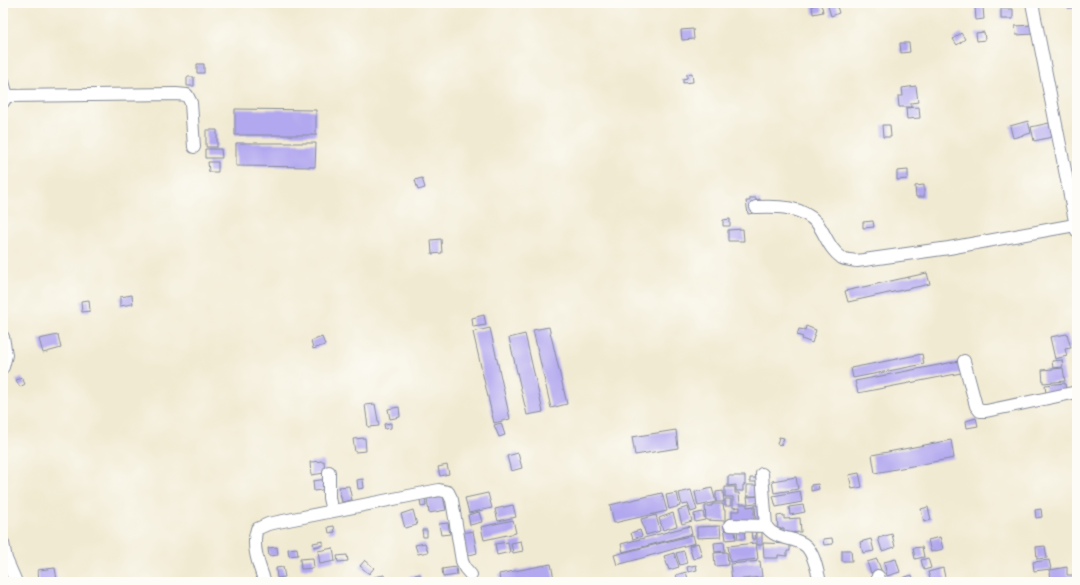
<svg xmlns="http://www.w3.org/2000/svg" width="1080" height="585" font-family="'Balsamiq Sans',sans-serif">
<style>
.building{fill:#b2a8ef}
.lines{fill:none;stroke-linecap:round;stroke-linejoin:round}
.minor-casing{stroke:#868c98;stroke-width:14}
.minor{stroke:#fff;stroke-width:12}
</style>
<rect width="100%" height="100%" fill="#fdfcf7"/>
<filter id="ink" filterUnits="userSpaceOnUse"><feTurbulence type="fractalNoise" baseFrequency=".025" numOctaves="2"/><feDisplacementMap in="SourceGraphic" scale="8" xChannelSelector="R" yChannelSelector="G"/><feConvolveMatrix kernelMatrix="1 2 1 2 8 2 1 2 1" color-interpolation-filters="sRGB"/></filter>
<filter id="wash" filterUnits="userSpaceOnUse"><feTurbulence type="fractalNoise" baseFrequency=".012" numOctaves="4" result="noise"/><feDisplacementMap in="SourceGraphic" scale="16" xChannelSelector="R" yChannelSelector="G"/><feGaussianBlur stdDeviation="0.9" result="paint"/><feColorMatrix in="noise" values="0 0 0 0 0 0 0 0 0 0 0 0 0 0 0 0 0 1.4 0 .05"/><feComposite in="paint" operator="in"/></filter>
<g filter="url(#wash)">
<rect width="100%" height="100%" fill="#f1ead2"/>
<g id="blocks">
<!-- building -->
<path class="building" d="M745 3H755L756 5 745 6Z
M812 3H820L819 4 822 7 823 12 813 14 812 5H814Z
M827 3H836L839 13 831 16Z
M1068 3H1077V7L1068 8Z
M975 7H983L984 19 976 20Z
M1001 9H1013V19H1001Z
M1034 25V34L1016 35 1015 26Z
M693 29 694 39 682 40 681 30Z
M984 32 985 40 977 41 976 33Z
M961 33 965 39 957 45 953 39Z
M900 43H909L910 52 901 53Z
M197 64H204V73H197Z
M692 73 693 82 683 83V79L687 78V74Z
M187 77H194V86H187Z
M916 86 918 102 911 103V107H899L898 96H903L902 88Z
M919 107 920 118 907 119 906 108Z
M235 109 316 110V135H235Z
M1028 121 1031 133 1013 138 1010 126Z
M1049 123 1052 137 1034 141 1031 127Z
M882 125H890L891 137H883Z
M206 130H217V147H206Z
M236 143H316L315 167 236 166Z
M205 149H221L222 158H205Z
M208 162H218V172H209Z
M908 170V179L897 180V171Z
M422 178 425 188 418 190 415 180Z
M924 185V197H916L915 186Z
M750 198H756V200L760 199 761 212 748 214 746 201H750Z
M730 219V226H723V220Z
M873 221 874 227 863 228V222Z
M743 229 744 241H728V230Z
M441 239 442 253 432 254 431 240Z
M927 273 930 284 848 302 845 291Z
M132 295 133 304 120 306V297Z
M89 300 90 311 82 312 81 301Z
M484 315 486 325 473 327 472 318Z
M806 326 816 330 812 343 802 339 803 337 797 335 799 329 805 330Z
M549 327 567 404 551 408 533 330Z
M490 328 510 419 494 423 473 332Z
M525 334 543 412 527 415 509 338Z
M1067 334 1071 348 1065 349 1067 356 1055 359 1050 337Z
M58 335 61 348 43 353 39 339Z
M322 337 325 345 313 349 311 341Z
M922 354 924 364 853 378 851 368Z
M1062 360 1063 367 1053 368 1052 361Z
M959 361 961 373 858 393 855 381Z
M1063 368 1065 381 1043 383 1042 370Z
M22 378 25 384 20 387 16 380Z
M1065 383 1066 392 1046 394 1045 385Z
M375 404 379 426 368 427 365 405Z
M399 407 400 417 390 419 388 409Z
M976 418 978 426 967 428 966 421Z
M391 423V428L385 429 384 424Z
M501 423 505 435 499 437 494 425Z
M676 430 678 448 635 455 632 437Z
M779 437 784 438 781 445 777 444Z
M365 438 366 451 355 452 353 439Z
M951 440 954 458 875 473 872 455Z
M518 453 522 468 511 471 507 456Z
M324 461 325 473 311 475 310 462Z
M447 465 449 474 440 476 438 467Z
M859 473 862 487 852 489 849 475Z
M728 476H745V485H743V491H736V485L728 486Z
M796 477 798 489 774 493 772 481Z
M750 478H759V482H750Z
M327 479 328 489 314 491 313 481Z
M363 479 364 488 358 489 357 480Z
M818 484 819 489 811 491V485Z
M747 485H760V496H747Z
M349 486 352 500 342 502 339 487Z
M725 487H735V493H739L740 504H747V507L754 506V523H732V511H740V507L733 508V497H725Z
M712 488 716 502 698 506 695 492Z
M691 490 697 510 691 512 688 504 682 505 679 493Z
M723 491 724 502H716V492Z
M800 491 802 502 776 507 773 496Z
M488 493 492 508 469 513 465 498Z
M662 493 667 511 614 523 610 505Z
M677 493 680 506 669 509 666 495Z
M443 496 446 510 429 513 427 499Z
M761 496 762 502 748 504 747 497Z
M425 498 426 506 421 507 420 499Z
M725 499H731V506H725Z
M712 504H723L724 510H725V521L706 520 705 506H712Z
M513 505 516 517 498 521 495 509Z
M755 505H763L770 519 756 520Z
M803 505 805 512 790 515 789 507Z
M688 507 692 521 682 524 678 510Z
M928 507 931 520 924 522 921 509Z
M1041 509 1042 517 1036 518 1035 510Z
M413 510 417 525 405 528 401 514Z
M479 512 482 522 470 525 468 515Z
M703 512 705 520 695 522 694 514Z
M673 513 677 526 663 530 659 518Z
M656 515 660 531 646 535 641 519Z
M784 515V519L800 518 801 532 784 533V528L778 529 777 516Z
M513 520 516 533 484 540 481 527Z
M448 523 450 534 441 535 439 524Z
M734 525 736 539 726 540 724 526Z
M334 526 335 532 329 533 328 527Z
M690 526 692 534 623 552 621 544Z
M720 526 721 537 697 538V527Z
M422 530H427V537H423Z
M640 530 642 536 633 539 631 533Z
M737 530H744L745 539H738Z
M473 531 477 553 466 556 461 533Z
M751 531H755L756 539H752Z
M762 531V545H757V532Z
M892 534 895 547 882 551 878 538Z
M693 535 695 543 617 565 614 555Z
M940 537 943 549 931 552 928 540Z
M832 538 833 544 824 545 823 539Z
M871 539 874 551 863 553 860 542Z
M323 541V545L314 547 313 543Z
M521 541 523 551 513 553 511 543Z
M508 542 510 552 497 555 495 544Z
M724 542 725 551 715 552 714 543Z
M425 543 428 552 418 554 415 545Z
M698 543 702 556 693 559 689 546Z
M756 543 758 559 730 562 728 546Z
M763 543 790 544V551H787V556L778 555V558H764Z
M1045 546 1047 558 1037 559 1036 547Z
M277 547 278 555 269 556 268 548Z
M922 547 924 557 915 559 913 548Z
M297 548 298 555 289 556 288 549Z
M333 548 335 561 320 564 318 551Z
M842 550H851L852 561H842Z
M684 551 687 563 680 565 676 553Z
M727 552 728 565 715 566 714 553Z
M674 553 679 567 669 570 664 556Z
M347 555 348 561 338 562 337 556Z
M313 558 314 568 301 569 300 559Z
M928 558 931 568 924 570 921 560Z
M877 559 881 570 871 573 867 562Z
M896 559 900 572 887 576 884 562Z
M365 560 374 568 369 574 360 566Z
M1049 560 1051 569 1034 571 1033 562Z
M760 561 762 577 732 580 730 564Z
M551 564 554 579 538 582H500L499 574Z
M696 565 697 570 688 572 687 567Z
M283 567 285 577 277 578 276 568Z
M456 567 457 575 443 577 442 569Z
M1067 567V575H1077V582H1051L1050 570Z
M55 568 57 580 39 582 38 570Z
M943 568 946 582H931L928 572Z
M686 572 689 582H679L676 575Z
M420 574 422 582H410L409 576Z
M384 575 385 582H375L374 577Z
M912 575 914 582H903L902 578Z"/>
</g>
</g>
<g filter="url(#ink)">
<use href="#blocks" fill-opacity="0" stroke="#868c98" stroke-width="1"/>
<g class="lines">
<!-- minor casing -->
<g class="minor-casing">
<path id="minor" d="M1032 3 1077 231
M3 82 7 96 3 102
M7 96 176 94 187 95 191 103 194 147
M756 207C777 206 802 206 817 223 826 235 829 249 842 258 846 260 852 260 857 261L949 248 1075 225
M3 337 6 355 3 367
M964 361 976 406 980 411H986L1077 392
M329 472V498L332 511
M762 474 766 526
M730 525 766 526C775 541 797 536 807 547 815 556 817 571 820 582
M3 543 6 559 16 582
M878 576 880 582
M265 582C259 566 251 545 257 529L268 524 439 490 448 492 452 500 462 561 465 568 471 575"/>
</g>
<!-- minor -->
<use href="#minor" class="minor"/>
</g>
</g>
<!-- margin -->
<rect width="1080" height="585" fill="none" stroke="#fdfcf7" stroke-width="16"/>
</svg>
